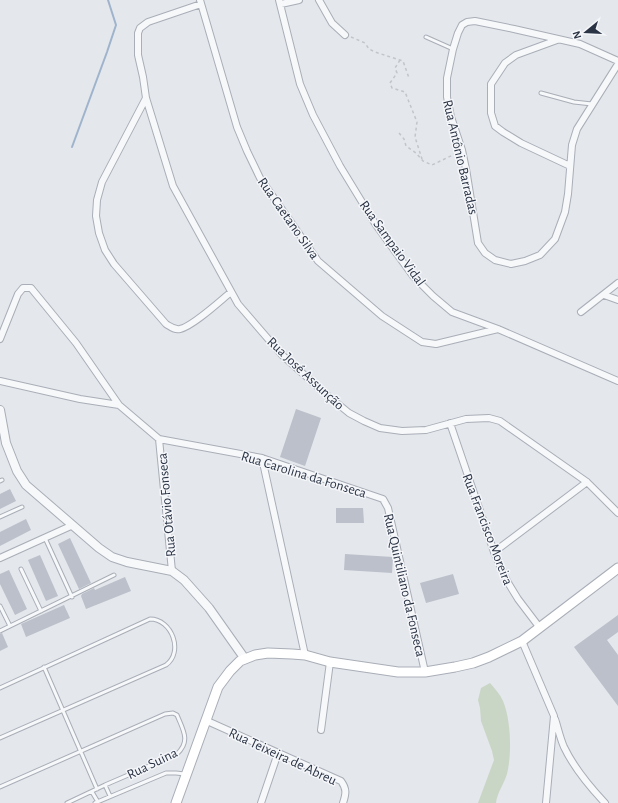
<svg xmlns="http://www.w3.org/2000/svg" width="618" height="803" font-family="'Alegreya Sans',sans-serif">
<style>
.green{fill:#c9d6c5}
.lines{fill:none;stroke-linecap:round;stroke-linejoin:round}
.stream{stroke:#9fb4cc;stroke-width:2}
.building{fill:#bbc0ca}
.service-casing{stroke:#a9aeb7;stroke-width:5}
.minor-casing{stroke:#a9aeb7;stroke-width:8}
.tertiary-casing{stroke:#a9aeb7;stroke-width:10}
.secondary-casing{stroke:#a9aeb7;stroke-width:11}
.path{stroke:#c2c5cb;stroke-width:1.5;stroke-dasharray:3 3;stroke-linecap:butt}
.service{stroke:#f7f8fa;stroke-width:3}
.minor{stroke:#f7f8fa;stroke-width:6}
.tertiary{stroke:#f7f8fa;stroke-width:8}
.secondary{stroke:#fff;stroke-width:9}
.labels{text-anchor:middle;stroke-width:3;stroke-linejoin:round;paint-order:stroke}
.street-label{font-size:14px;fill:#2b3445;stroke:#f4f6f9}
</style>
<rect width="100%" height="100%" fill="#e4e7ec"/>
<!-- green -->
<path class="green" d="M490 683C495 689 500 694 503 701 511 720 512 754 507 774 504 784 497 793 496 803H478L494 760 492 751 481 721 480 708 478 700 481 688Z"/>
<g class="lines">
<!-- stream -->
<path class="stream" d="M72 147 107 52 116 25 108 0"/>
</g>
<!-- building -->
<path class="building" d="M296 409 321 418 305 466 280 457Z
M10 489 16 501 0 509V494Z
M336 508H363L364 523H336Z
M26 519 31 530 0 546V532Z
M70 538 91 583 79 589 58 544Z
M345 554 393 557 392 573 344 570Z
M40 555 58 596 46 601 28 560Z
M9 570 27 609 15 615 0 584V574Z
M453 574 459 594 426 603 420 583Z
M125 577 131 591 86 609 81 596 82 594 94 588 95 590Z
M64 605 70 618 26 637 21 624Z
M618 615V632L607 640 618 655V706L574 647Z
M2 633 8 647 0 651V634Z"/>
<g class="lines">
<!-- service casing -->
<g class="service-casing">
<path id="service" d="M426 37 453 49
M541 93 574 102 592 104
M0 481 2 480
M0 517 22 507
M45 538 72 597
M21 569 41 611
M0 606 10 626
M0 631 114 575
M44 667 97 789
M0 688 150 619C172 619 184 652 166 665L0 738
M105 785 110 796
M0 787 165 714 173 713 177 715C183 730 191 741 177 754L105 785 67 803
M92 792 98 802
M95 803 166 773H176L185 774"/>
</g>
<!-- minor casing -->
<g class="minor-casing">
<path id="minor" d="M200 0 237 127 247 151 260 178 318 261 382 316 422 342 436 344 498 329
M279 0 300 84 313 115 340 166 376 225 413 276 433 296 452 312 498 329 618 381
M319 0 332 23 345 35
M201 4 148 22 140 28 138 33V55L143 77 146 98 173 186 238 304 282 355 327 395 349 413 364 421 380 428 402 431 426 430 466 419 489 418 500 421 587 482 618 513
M281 4 299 0
M557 40 516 55 505 63 491 84V113L495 126 503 132 521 143 570 166
M618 61 580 44 514 29 475 21 467 22 462 25 458 33 453 49 447 78V97L451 117 462 150 466 169 478 243 485 253 495 260 511 264 525 261 540 255 555 239 565 212 568 194 572 145 577 129 618 64
M146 98 102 182 97 200 96 216 99 233 105 250 114 264 166 324C171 327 174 330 180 329 193 326 220 301 231 292
M604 295 618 300
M581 312 618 283
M0 339 18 294 23 288H31L76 343 119 405
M0 381 80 399 119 405 159 439 262 458 383 499 388 508 425 672
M450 423 494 552 507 581 518 599 540 628
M159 439 172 571
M262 458 305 655
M494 552 587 482
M0 558 73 525
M522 641 554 716 546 803
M555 719C558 728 560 738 564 747 574 768 589 786 605 803
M205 720 341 781C347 789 346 794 343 803
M321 730 330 662
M261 803 278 753"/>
</g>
<!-- tertiary casing -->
<g class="tertiary-casing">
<path id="tertiary" d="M0 410 6 443 17 471 26 485 99 548 112 557 127 562 172 571 184 580 209 608 245 659"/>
</g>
<!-- secondary casing -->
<g class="secondary-casing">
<path id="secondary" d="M176 803 218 687 230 671 240 661 255 655 268 653 292 654 305 655 330 662 398 672H425L455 667 473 663 489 657 522 641 618 568"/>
</g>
<!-- path -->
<path class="path" d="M351 37 365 43 369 49 375 52 403 61 409 78
M400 60 395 68 397 73 390 83 392 88 405 92 417 122 415 137 422 159
M399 133 404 139 406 146 416 153 423 161 432 165 457 153"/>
<!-- service -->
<use href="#service" class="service"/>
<!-- minor -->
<use href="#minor" class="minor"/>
<!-- tertiary -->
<use href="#tertiary" class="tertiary"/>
<!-- secondary -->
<use href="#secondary" class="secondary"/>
</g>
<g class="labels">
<!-- street labels -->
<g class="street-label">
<text transform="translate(461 157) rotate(77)" y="5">Rua Antônio Barradas</text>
<text transform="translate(289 218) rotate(55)" y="5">Rua Caetano Silva</text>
<text transform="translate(393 243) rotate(54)" y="5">Rua Sampaio Vidal</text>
<text transform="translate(306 373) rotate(43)" y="5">Rua José Assunção</text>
<text transform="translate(304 474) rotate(17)" y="5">Rua Carolina da Fonseca</text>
<text transform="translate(166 505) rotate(-95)" y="5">Rua Otávio Fonseca</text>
<text transform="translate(488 529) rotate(69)" y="5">Rua Francisco Moreira</text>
<text transform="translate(405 585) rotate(77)" y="5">Rua Quintiliano da Fonseca</text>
<text transform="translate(283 756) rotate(25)" y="5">Rua Teixeira de Abreu</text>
<text transform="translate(152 763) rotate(-26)" y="5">Rua Suina</text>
</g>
</g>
<!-- north arrow -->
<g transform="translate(586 32) rotate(252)" stroke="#f4f6f9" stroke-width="3" paint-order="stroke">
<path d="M0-3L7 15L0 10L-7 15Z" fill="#2b3445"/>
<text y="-6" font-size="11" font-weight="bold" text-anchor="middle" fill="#2b3445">N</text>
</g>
</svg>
